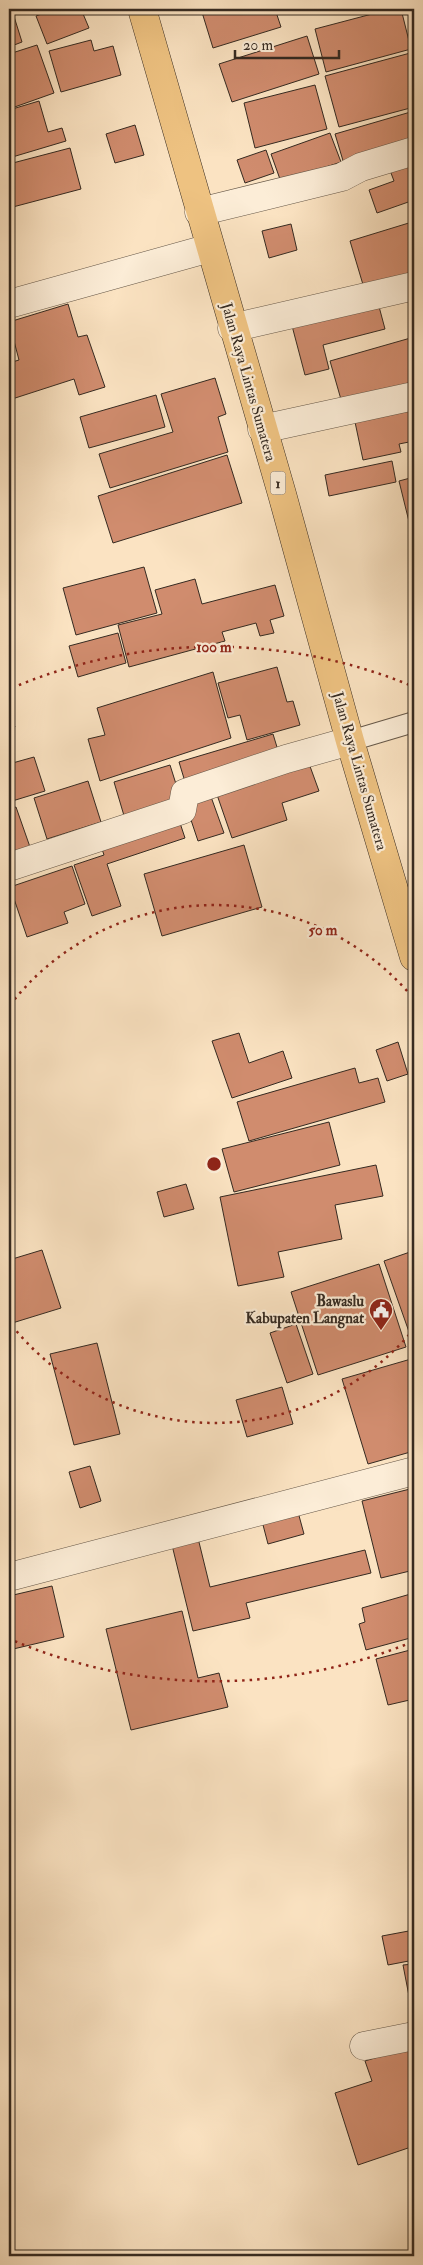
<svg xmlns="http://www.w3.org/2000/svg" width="423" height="2265" font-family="'IM FELL Double Pica',serif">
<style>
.building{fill:#d08c6e;stroke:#352a21}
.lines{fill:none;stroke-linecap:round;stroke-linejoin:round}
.lane-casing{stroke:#665849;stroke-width:22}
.street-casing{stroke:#665849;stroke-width:29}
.highway-casing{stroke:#352a21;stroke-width:29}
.lane{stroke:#fcedd7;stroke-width:20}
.street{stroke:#fcedd7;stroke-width:28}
.highway{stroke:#eec281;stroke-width:28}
.ring{fill:none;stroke:#8f2418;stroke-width:2.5;stroke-dasharray:2.5 5}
.labels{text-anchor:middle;stroke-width:4.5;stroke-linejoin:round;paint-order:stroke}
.shield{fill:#fcedd7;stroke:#716458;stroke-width:1}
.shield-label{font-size:14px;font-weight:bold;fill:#352a21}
.street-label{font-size:15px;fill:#352a21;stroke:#fcedd7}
.poi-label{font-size:15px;font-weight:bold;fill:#352a21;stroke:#fcedd7;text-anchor:end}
.centre{fill:#8f2418;stroke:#fcedd7;stroke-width:2.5}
.ring-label{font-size:15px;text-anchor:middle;font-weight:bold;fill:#8f2418;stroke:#fcedd7;stroke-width:4.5;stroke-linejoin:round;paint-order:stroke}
</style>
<rect width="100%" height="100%" fill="#fbe3c2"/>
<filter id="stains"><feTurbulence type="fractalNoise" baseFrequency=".004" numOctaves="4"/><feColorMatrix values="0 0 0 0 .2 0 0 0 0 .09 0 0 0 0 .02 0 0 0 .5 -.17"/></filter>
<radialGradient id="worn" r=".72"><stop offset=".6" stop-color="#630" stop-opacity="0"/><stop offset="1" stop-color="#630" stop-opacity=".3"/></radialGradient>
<!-- building -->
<path class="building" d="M55 9H81L89 28 47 44 36 16Z
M201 9H275L281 27 213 48Z
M391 9H401L411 49 326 72 315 29Z
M12 10 22 42 9 47V11Z
M307 36 319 74 232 102 219 64Z
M91 40 94 51 113 46 121 75 61 92 49 51Z
M37 45 54 93 9 109V54Z
M414 52V107L339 127 325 76Z
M315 85 327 129 255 148 244 103Z
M39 101 48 132 62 128 66 141 9 158V110Z
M414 111V144L344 164 335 134Z
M135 125 144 155 115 163 106 134Z
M330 133 341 162 281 182 271 154Z
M70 148 81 189 9 208V164Z
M266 150 274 173 245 183 237 160Z
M414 156V200L377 213 369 190 394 181 388 165Z
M412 222 414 230V272L364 288 350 241Z
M291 224 297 250 269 258 262 231Z
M377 299 385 329 323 345 329 369 305 375 291 322Z
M68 304 78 337 87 335 105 387 79 395 74 379 9 400V363L19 360 9 322Z
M414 337V391L344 410 330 361Z
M215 378 226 414 218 417 228 452 110 488 99 454 173 432 161 394Z
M156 395 165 427 89 448 80 417Z
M414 410V441L399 444 401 452 363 460 355 422Z
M227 455 242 503 113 543 98 496Z
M392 461 396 482 329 496 325 475Z
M414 477V542L399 481Z
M144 567 157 613 76 635 63 588Z
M195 579 202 604 275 585 284 616 270 620 274 633 260 636 256 623 222 632 225 641 129 667 118 625 162 614 155 590Z
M118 633 126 663 78 677 69 646Z
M277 667 287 702 293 701 300 725 247 740 240 715 228 718 218 683Z
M213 672 231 738 100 781 88 739 105 735 97 708Z
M9 711 15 727 9 730Z
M273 734 280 757 186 785 179 762Z
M34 757 45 791 9 802V764Z
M307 758 319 791 282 803 287 820 232 838 215 789Z
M170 765 182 803 125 819 114 782Z
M88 781 101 822 47 839 34 798Z
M210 794 224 833 198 841 185 802Z
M16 807 30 847 9 854V809Z
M178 817 185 838 107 864 121 906 92 916 74 865 104 855 100 843Z
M244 845 262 907 162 936 144 874Z
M72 866 85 904 64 912 68 923 27 937 10 887Z
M239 1033 249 1063 283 1051 292 1078 232 1098 212 1041Z
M398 1042 408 1074 387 1081 376 1050Z
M355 1068 359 1083 378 1078 385 1102 249 1141 237 1102Z
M329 1122 340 1165 234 1192 222 1149Z
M376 1165 383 1196 335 1205 342 1239 278 1252 284 1277 238 1286 220 1197Z
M186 1184 194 1209 164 1217 157 1192Z
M42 1250 61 1308 9 1324V1260Z
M410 1252 414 1265V1346L384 1261Z
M379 1264 406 1347 318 1375 291 1292Z
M296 1324 313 1374 287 1383 270 1333Z
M97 1343 120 1434 74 1445 50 1354Z
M411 1359 414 1371V1451L368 1464 342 1379Z
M282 1387 293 1424 247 1437 236 1400Z
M90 1466 101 1501 80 1508 69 1472Z
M414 1488V1570L381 1578 362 1501Z
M298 1512 304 1534 268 1544 262 1521Z
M197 1534 210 1587 365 1550 371 1573 246 1603 250 1618 193 1631 171 1541Z
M52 1586 64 1637 9 1650V1596Z
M414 1593V1637L366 1650 359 1624 365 1622 362 1608Z
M182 1611 198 1678 219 1673 228 1707 131 1730 106 1629Z
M414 1649V1699L388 1705 376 1659Z
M414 1930V1960L388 1965 382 1936Z
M414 1964V2022L403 1965Z
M413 2046 414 2146 358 2165 335 2093 372 2081 365 2061Z"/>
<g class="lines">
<!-- lane casing -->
<g class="lane-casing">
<path id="lane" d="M350 741 414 722"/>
</g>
<!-- street casing -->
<g class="street-casing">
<path id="street" d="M199 212 342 177 361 167 414 151
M9 304 210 248
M232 328 414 286
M262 429 414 396
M9 867 182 810 185 793 286 759 350 741
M9 1577 414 1471
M364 2046 414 2036"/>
</g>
<!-- highway casing -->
<g class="highway-casing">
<path id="highway" d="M142 9 282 494 350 741 414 957"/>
</g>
<!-- lane -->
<use href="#lane" class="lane"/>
<!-- street -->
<use href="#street" class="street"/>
<!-- highway -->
<use href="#highway" class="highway"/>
</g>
<!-- distance rings -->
<g class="ring">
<path d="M414 1329A259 259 0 0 1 10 1323M10 1005A259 259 0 0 1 414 999"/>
<path d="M412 1642A517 517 0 0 1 12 1640M12 688A517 517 0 0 1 412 686"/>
</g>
<!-- icons -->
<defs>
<g id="civic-pin" transform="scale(1.25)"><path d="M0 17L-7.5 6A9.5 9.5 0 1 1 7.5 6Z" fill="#8f2418" stroke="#fcedd7"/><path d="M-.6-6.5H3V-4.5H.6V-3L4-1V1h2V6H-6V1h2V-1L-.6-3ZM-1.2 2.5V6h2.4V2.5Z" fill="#fff"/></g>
</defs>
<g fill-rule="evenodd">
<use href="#civic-pin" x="381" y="1310"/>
</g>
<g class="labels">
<!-- shield labels -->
<rect class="shield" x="270.5" y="471.5" width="15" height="23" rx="4"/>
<g class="shield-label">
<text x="278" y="488">1</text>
</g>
<!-- street labels -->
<g class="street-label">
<text transform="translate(249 382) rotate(74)" y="5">Jalan Raya Lintas Sumatera</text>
<text transform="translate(360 771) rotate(74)" y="5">Jalan Raya Lintas Sumatera</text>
</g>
<!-- poi labels -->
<g class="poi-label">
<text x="364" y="1306">Bawaslu<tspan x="364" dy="17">Kabupaten Langnat</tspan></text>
</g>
</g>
<circle cx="214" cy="1164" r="8" class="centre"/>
<g class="ring-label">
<text x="214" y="652">100 m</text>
<text x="323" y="935">50 m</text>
</g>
<!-- margin -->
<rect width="423" height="2265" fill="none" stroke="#fbe3c2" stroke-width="30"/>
<rect x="10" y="10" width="403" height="2245" fill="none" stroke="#352a21" stroke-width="2.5"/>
<rect x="15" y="15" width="393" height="2235" fill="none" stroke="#352a21"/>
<!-- scale -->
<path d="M235 50v8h104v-8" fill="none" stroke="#352a21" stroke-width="2.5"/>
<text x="243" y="50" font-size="15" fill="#352a21" stroke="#fcedd7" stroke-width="4" paint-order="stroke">20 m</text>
<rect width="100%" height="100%" filter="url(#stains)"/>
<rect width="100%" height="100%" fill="url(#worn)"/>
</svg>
